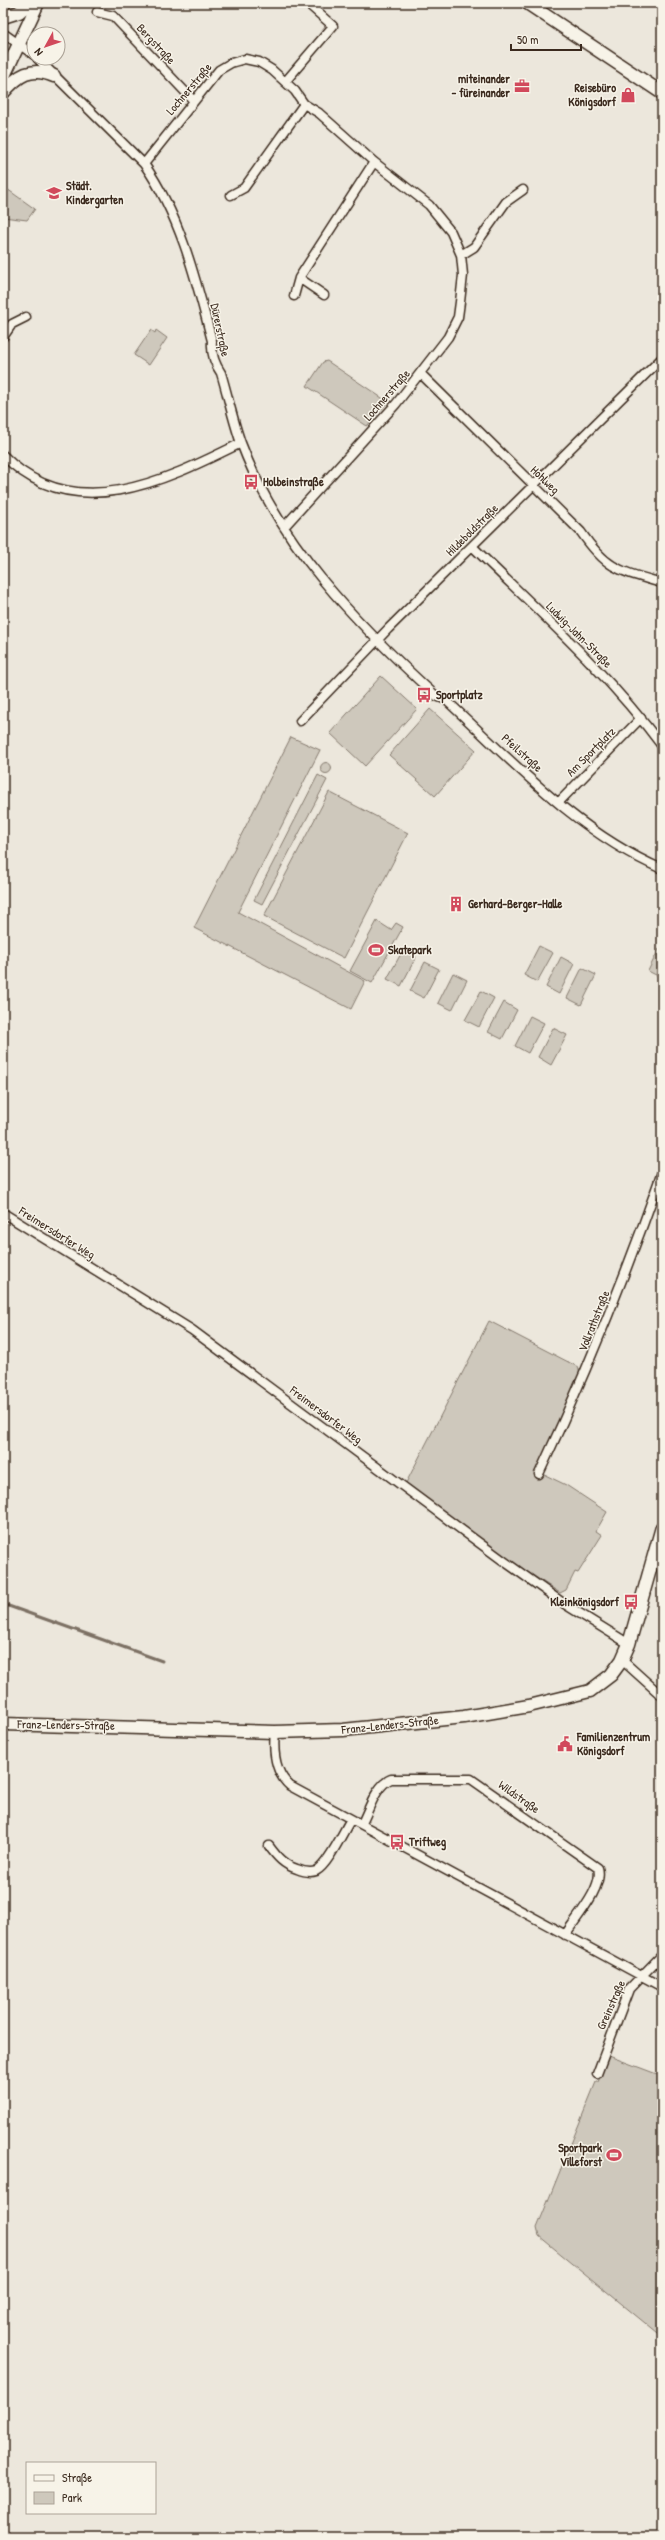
<svg xmlns="http://www.w3.org/2000/svg" width="665" height="2540" font-family="'Patrick Hand',sans-serif">
<style>
.green{fill:#cec8bc;stroke:#84796d}
.lines{fill:none;stroke-linecap:round;stroke-linejoin:round}
.stream{stroke:#7c7064;stroke-width:3}
.street-casing{stroke:#3b2a1e;stroke-width:11}
.secondary-casing{stroke:#3b2a1e;stroke-width:15}
.street{stroke:#f7f3e8;stroke-width:8}
.secondary{stroke:#f7f3e8;stroke-width:12}
.labels{text-anchor:middle;stroke-width:3;stroke-linejoin:round;paint-order:stroke}
.street-label{font-size:12px;fill:#3b2a1e;stroke:#f7f3e8}
.poi-label{font-size:12px;font-weight:bold;fill:#3b2a1e;stroke:#f7f3e8;text-anchor:start}
</style>
<rect width="100%" height="100%" fill="#ece7dc"/>
<filter id="ink" filterUnits="userSpaceOnUse"><feTurbulence type="fractalNoise" baseFrequency=".025" numOctaves="2"/><feDisplacementMap in="SourceGraphic" scale="8" xChannelSelector="R" yChannelSelector="G"/><feConvolveMatrix kernelMatrix="1 2 1 2 8 2 1 2 1" color-interpolation-filters="sRGB"/></filter>
<g filter="url(#ink)">
<!-- green -->
<path class="green" d="M7 189 35 209 27 220 3 217V196Z
M151 330 155 333 156 330 167 338 149 365 134 355Z
M327 361 385 400 386 404 367 426 307 386 323 362Z
M381 676 417 709 365 766 330 733Z
M430 709 476 750 435 796 389 755Z
M291 737 320 750 238 912 365 981 351 1009 194 928Z
M320.5 768a5.5 5.5 0 1 1 11 0a5.5 5.5 0 1 1-11 0Z
M318 775 327 780 262 904 254 900Z
M329 792 408 833 344 958 264 916Z
M377 921 391 930 396 923 403 927 372 983 350 971Z
M539 946 553 953 537 982 524 975Z
M659 949 662 951V973L660 977 648 971Z
M403 950 416 957 401 986 387 979Z
M561 957 574 964 559 994 546 987Z
M425 962 439 969 424 998 410 991Z
M582 968 596 975 581 1005 567 998Z
M453 973 467 980 452 1010 438 1003Z
M481 991 494 998 479 1027 465 1020Z
M504 1002 517 1010 502 1039 488 1032Z
M530 1016 544 1023 528 1053 515 1046Z
M553 1028 567 1035 551 1065 538 1057Z
M489 1321 578 1367 580 1374 537 1471 566 1485 607 1512 596 1531 602 1535 578 1573 575 1572 566 1590 560 1593 499 1553 406 1483Z
M609 2056 662 2076V2337L539 2236 537 2228 596 2082H598Z"/>
<g class="lines">
<!-- stream -->
<path class="stream" d="M3 1604 162 1661"/>
<!-- street casing -->
<g class="street-casing">
<path id="street" d="M97 12 113 16 193 100
M3 33 34 55
M37 58 144 164C181 217 196 280 212 341 211 354 214 363 221 373 228 396 233 421 241 443 279 545 358 625 436 696L446 700C512 761 578 833 662 869
M285 82 333 26 307 3
M144 164 219 70 231 63 245 59 259 62 272 70 295 91 304 104 319 113 374 162 429 205 451 232 461 255 463 275 460 302 458 317 448 337 396 404 284 527
M231 195 244 188 304 104
M461 255 474 247 506 202 523 190
M299 278 324 295
M294 296 299 278 374 162
M3 337 12 324 26 317
M421 374 581 532C607 570 620 571 662 583
M3 455C73 528 168 479 241 443
M472 546C538 611 607 672 662 746
M300 721 388 629 662 358
M559 802 641 718
M3 1213 192 1330 501 1559 563 1603 629 1644
M539 1474C585 1376 626 1275 662 1172
M622 1660 662 1696
M275 1732C273 1751 275 1773 290 1786L662 1987
M362 1823C369 1810 376 1785 391 1779H471L598 1868C604 1887 576 1918 565 1935
M269 1846C277 1857 284 1865 297 1869 302 1871 310 1873 316 1871 328 1865 343 1832 351 1819
M597 2074 629 1989 662 1955"/>
</g>
<!-- secondary casing -->
<g class="secondary-casing">
<path id="secondary" d="M527 3 662 93
M3 17 19 12 29 3
M3 78 38 3
M3 93C18 75 31 66 54 76
M3 1724 275 1732 343 1730 464 1717 529 1706 590 1691 611 1675 622 1660 629 1644 662 1527"/>
</g>
<!-- street -->
<use href="#street" class="street"/>
<!-- secondary -->
<use href="#secondary" class="secondary"/>
</g>
</g>
<!-- icons -->
<defs>
<g id="office-bare" transform="scale(1.2)"><path d="M-6-3h4V-5.5h4V-3h4V5H-6ZM-1-4.5V-3h2v-1.5ZM-6 0V1H6V0Z" fill="#d1495b" stroke="#f7f3e8" stroke-width="2.5" paint-order="stroke"/></g>
<g id="shop-bare" transform="scale(1.2)"><path d="M-5-2.5h2.3a2.7 3.5 0 0 1 5.4 0H5L5.5 6h-11ZM-1.5-2.5h3a1.5 2.3 0 0 0-3 0Z" fill="#d1495b" stroke="#f7f3e8" stroke-width="2.5" paint-order="stroke"/></g>
<g id="school-bare" transform="scale(1.2)"><path d="M0-5L7-2L0 1L-7-2ZM-4 1L0 2.5L4 1V4Q0 6-4 4Z" fill="#d1495b" stroke="#f7f3e8" stroke-width="2.5" paint-order="stroke"/></g>
<g id="bus-bare" transform="scale(1.2)"><path d="M-5-6H5V4H4V6H2V4H-2V6H-4V4H-5ZM-3.5-4V0h7V-4ZM-3.5 1.2v1.5H-2V1.2ZM2 1.2v1.5H3.5V1.2Z" fill="#d1495b" stroke="#f7f3e8" stroke-width="2.5" paint-order="stroke"/></g>
<g id="building-bare" transform="scale(1.2)"><path d="M-4-6H4V6H1V3H-1V6H-4ZM-2.5-4.3h1.7v1.8h-1.7ZM.8-4.3h1.7v1.8H.8ZM-2.5-1h1.7V.8h-1.7ZM.8-1h1.7V.8H.8Z" fill="#d1495b" stroke="#f7f3e8" stroke-width="2.5" paint-order="stroke"/></g>
<g id="stadium-bare" transform="scale(1.2)"><path d="M0-5a6.5 5 0 1 0 0 10a6.5 5 0 1 0 0-10ZM-3.5-1.8h7v3.6h-7Z" fill="#d1495b" stroke="#f7f3e8" stroke-width="2.5" paint-order="stroke"/></g>
<g id="civic-bare" transform="scale(1.2)"><path d="M-.6-6.5H3V-4.5H.6V-3L4-1V1h2V6H-6V1h2V-1L-.6-3ZM-1.2 2.5V6h2.4V2.5Z" fill="#d1495b" stroke="#f7f3e8" stroke-width="2.5" paint-order="stroke"/></g>
</defs>
<g fill-rule="evenodd">
<use href="#office-bare" x="522" y="86"/>
<use href="#shop-bare" x="628" y="95"/>
<use href="#school-bare" x="54" y="193"/>
<use href="#bus-bare" x="251" y="482"/>
<use href="#bus-bare" x="424" y="695"/>
<use href="#building-bare" x="456" y="904"/>
<use href="#stadium-bare" x="376" y="950"/>
<use href="#bus-bare" x="631" y="1602"/>
<use href="#civic-bare" x="565" y="1744"/>
<use href="#bus-bare" x="397" y="1842"/>
<use href="#stadium-bare" x="614" y="2155"/>
</g>
<g class="labels">
<!-- street labels -->
<g class="street-label">
<text transform="translate(156 44) rotate(47)" y="4">Bergstraße</text>
<text transform="translate(189 89) rotate(-50)" y="4">Lochnerstraße</text>
<text transform="translate(220 330) rotate(78)" y="4">Dürerstraße</text>
<text transform="translate(387 395) rotate(-49)" y="4">Lochnerstraße</text>
<text transform="translate(545 480) rotate(44)" y="4">Hohlweg</text>
<text transform="translate(472 530) rotate(-45)" y="4">Hildeboldstraße</text>
<text transform="translate(579 635) rotate(45)" y="4">Ludwig-Jahn-Straße</text>
<text transform="translate(591 752) rotate(-45)" y="4">Am Sportplatz</text>
<text transform="translate(522 753) rotate(42)" y="4">Pfeilstraße</text>
<text transform="translate(57 1233) rotate(32)" y="4">Freimersdorfer Weg</text>
<text transform="translate(594 1321) rotate(-68)" y="4">Vollrathstraße</text>
<text transform="translate(326 1415) rotate(37)" y="4">Freimersdorfer Weg</text>
<text transform="translate(66 1725) rotate(1)" y="4">Franz-Lenders-Straße</text>
<text transform="translate(390 1725) rotate(-6)" y="4">Franz-Lenders-Straße</text>
<text transform="translate(519 1797) rotate(35)" y="4">Wildstraße</text>
<text transform="translate(611 2005) rotate(-66)" y="4">Greinstraße</text>
</g>
<!-- poi labels -->
<g class="poi-label">
<text x="510" y="83" text-anchor="end">miteinander<tspan x="510" dy="14">- füreinander</tspan></text>
<text x="616" y="92" text-anchor="end">Reisebüro<tspan x="616" dy="14">Königsdorf</tspan></text>
<text x="66" y="190">Städt.<tspan x="66" dy="14">Kindergarten</tspan></text>
<text x="263" y="486">Holbeinstraße</text>
<text x="436" y="699">Sportplatz</text>
<text x="468" y="908">Gerhard-Berger-Halle</text>
<text x="388" y="954">Skatepark</text>
<text x="619" y="1606" text-anchor="end">Kleinkönigsdorf</text>
<text x="577" y="1741">Familienzentrum<tspan x="577" dy="14">Königsdorf</tspan></text>
<text x="409" y="1846">Triftweg</text>
<text x="602" y="2152" text-anchor="end">Sportpark<tspan x="602" dy="14">Villeforst</tspan></text>
</g>
</g>
<!-- margin -->
<rect width="665" height="2540" fill="none" stroke="#f7f3e8" stroke-width="16"/>
<rect x="8" y="8" width="649" height="2524" fill="none" stroke="#3b2a1e" stroke-width="1.5" filter="url(#ink)"/>
<!-- legend -->
<rect x="26" y="2462" width="130" height="52" fill="#f7f3e8" stroke="#aca397"/>
<rect x="34" y="2475" width="20" height="6" fill="#f7f3e8" stroke="#aca397"/>
<text x="62" y="2482" font-size="12" fill="#3b2a1e">Straße</text>
<rect x="34" y="2492" width="20" height="12" fill="#cec8bc" stroke="#aca397"/>
<text x="62" y="2502" font-size="12" fill="#3b2a1e">Park</text>
<!-- north arrow -->
<g transform="translate(46 46) rotate(230)"><circle r="19" fill="#f7f3e8" stroke="#aca397"/>
<path d="M0-3L7 15L0 10L-7 15Z" fill="#d1495b"/>
<text y="-6" font-size="11" font-weight="bold" text-anchor="middle" fill="#3b2a1e">N</text>
</g>
<!-- scale -->
<path d="M511 44v6h70v-6" fill="none" stroke="#3b2a1e" stroke-width="2"/>
<text x="517" y="44" font-size="12" fill="#3b2a1e" stroke="#f7f3e8" stroke-width="3" paint-order="stroke">50 m</text>
</svg>
